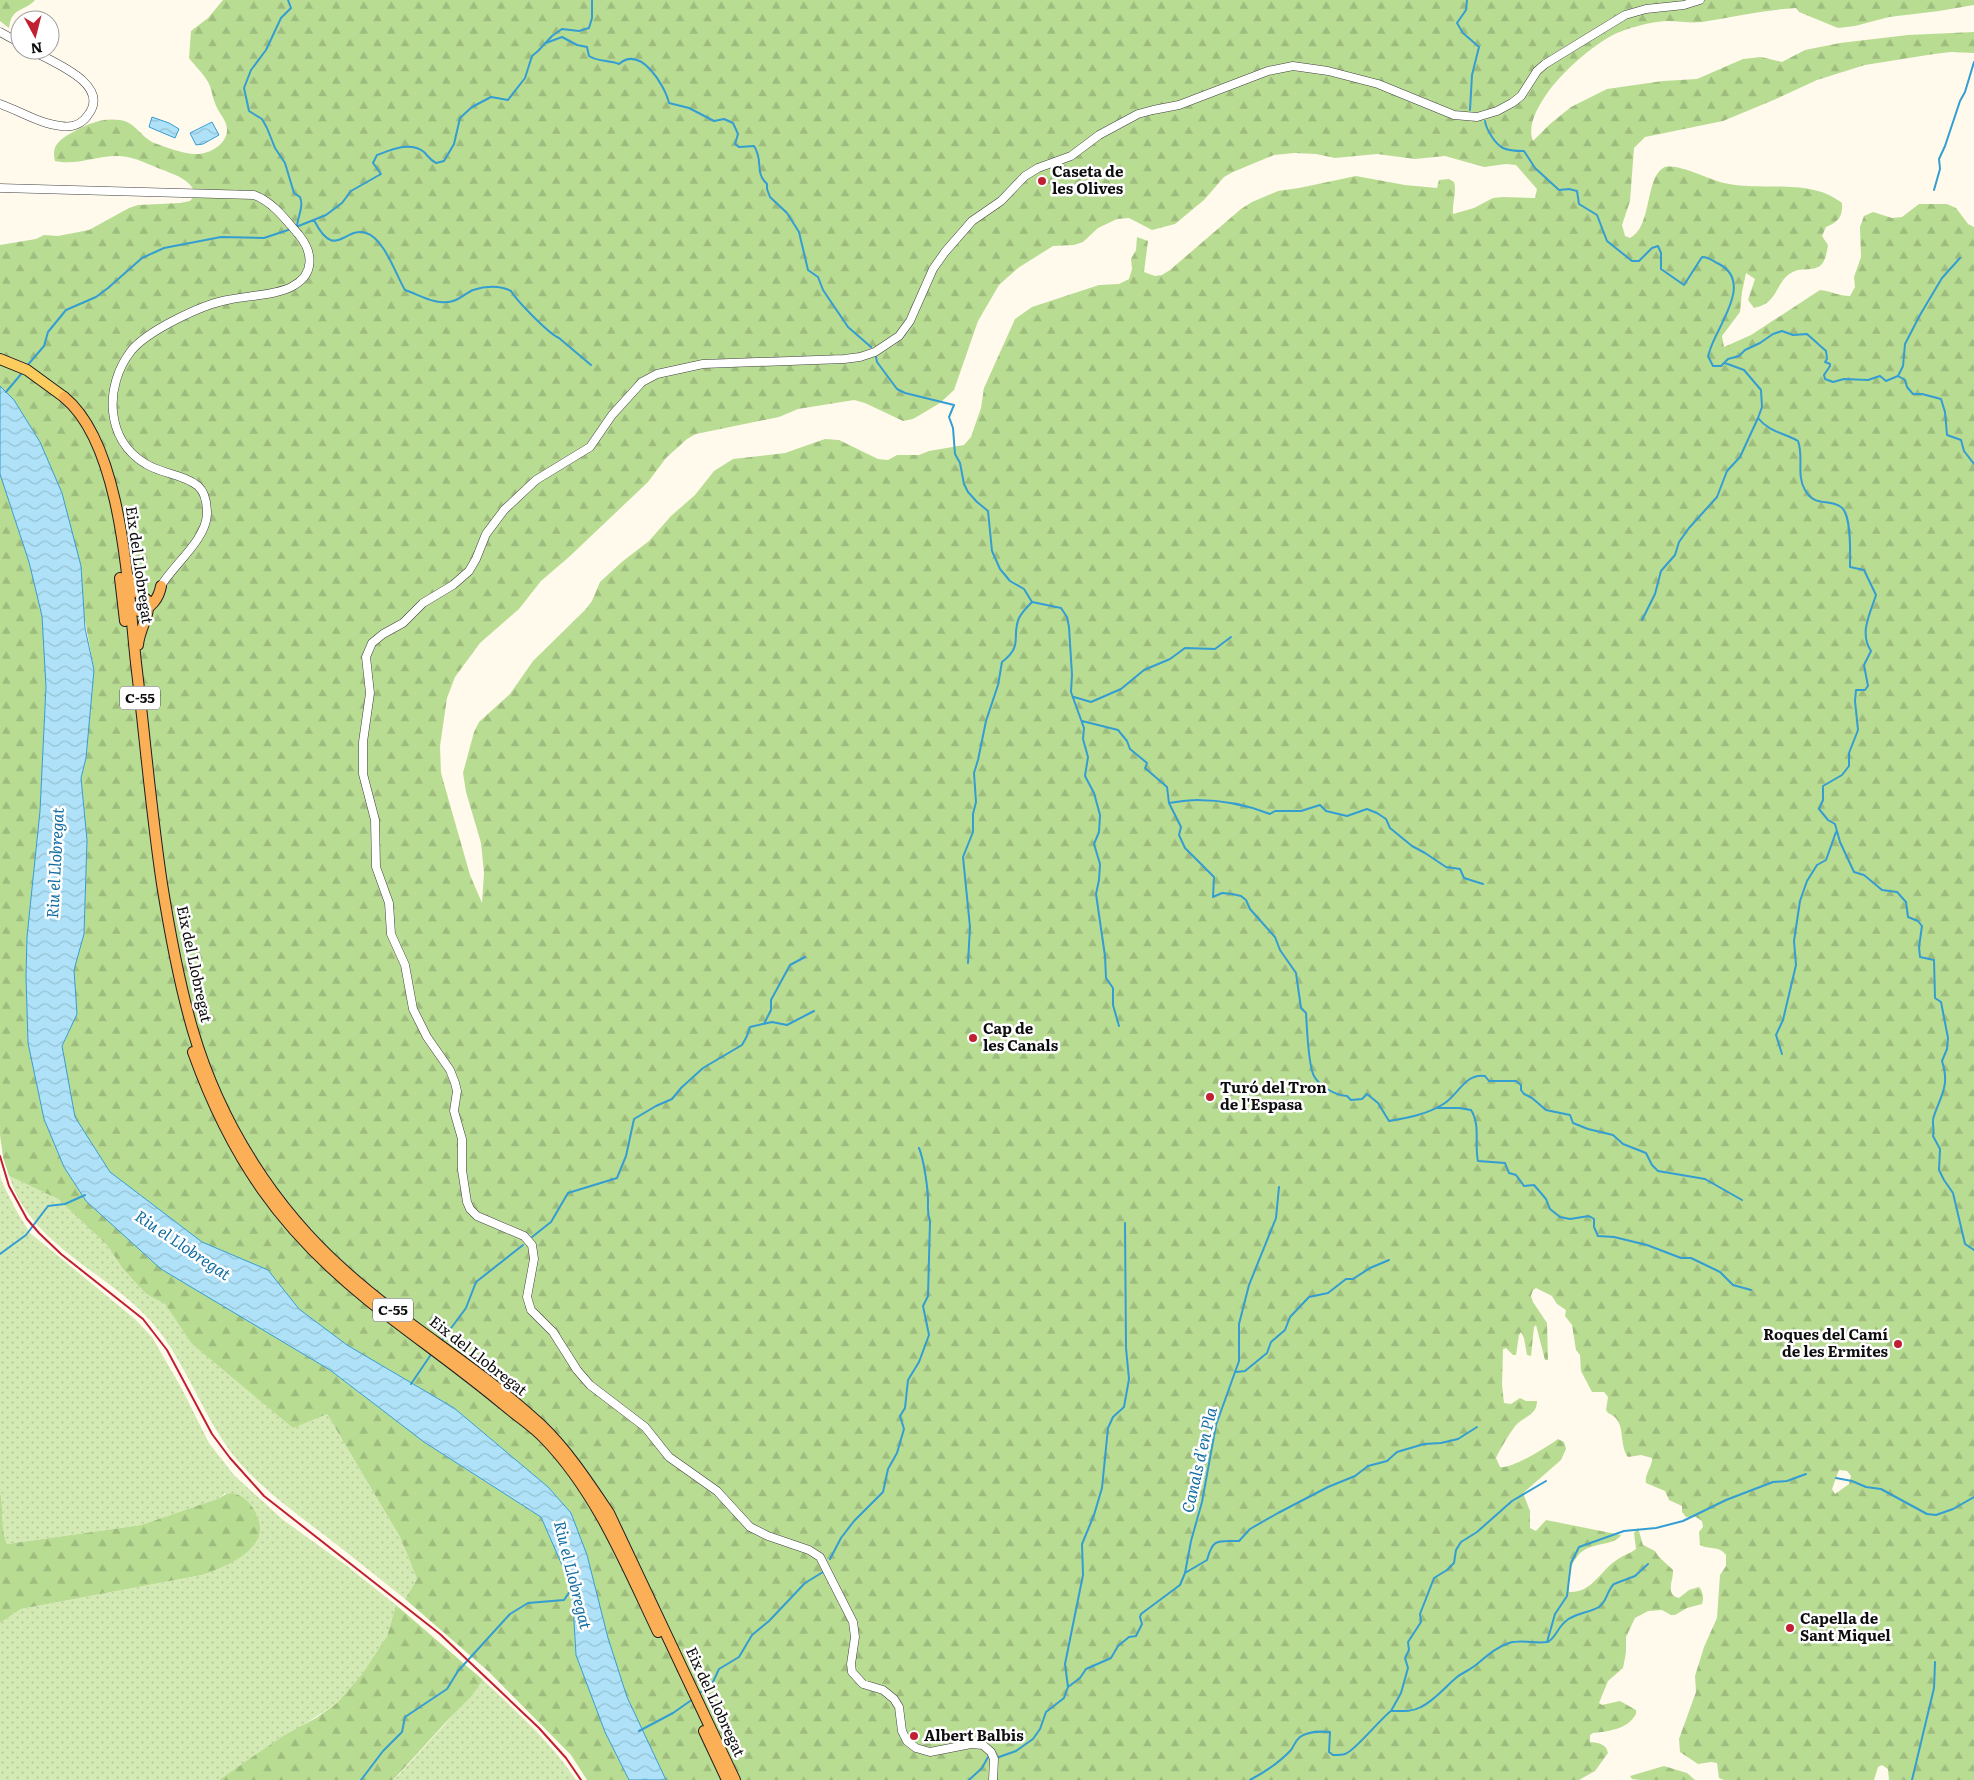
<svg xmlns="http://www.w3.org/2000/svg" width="1974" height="1780" font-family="Literata,serif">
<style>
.grass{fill:url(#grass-dots)}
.forest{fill:url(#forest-firs);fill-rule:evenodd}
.water{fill:url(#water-waves);stroke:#349dd2}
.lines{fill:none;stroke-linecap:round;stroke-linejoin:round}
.stream{stroke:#349dd2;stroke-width:2}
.tertiary-casing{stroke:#404040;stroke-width:9}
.primary-casing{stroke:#1e1e1e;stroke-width:12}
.trunk-casing{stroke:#1e1e1e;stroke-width:12}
.tertiary{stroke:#fff;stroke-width:8}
.primary{stroke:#fdcc5e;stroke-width:10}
.trunk{stroke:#fbaf57;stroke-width:10}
.rail{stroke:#c12033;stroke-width:2}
.poi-dot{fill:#c12033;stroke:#fff;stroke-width:2}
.labels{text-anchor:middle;stroke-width:5;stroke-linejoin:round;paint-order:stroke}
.shield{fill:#fff;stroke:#565656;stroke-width:1}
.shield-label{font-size:14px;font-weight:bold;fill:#0d0d0d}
.poi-label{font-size:15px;font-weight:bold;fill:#0d0d0d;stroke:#fff;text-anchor:start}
.street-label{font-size:15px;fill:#0d0d0d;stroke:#fff}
.water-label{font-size:16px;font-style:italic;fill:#126da2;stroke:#fff}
</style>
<defs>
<pattern id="grass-dots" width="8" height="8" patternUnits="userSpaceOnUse" patternTransform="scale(1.25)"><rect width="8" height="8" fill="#d4eab5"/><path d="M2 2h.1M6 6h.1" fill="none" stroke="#b5c89a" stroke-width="1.8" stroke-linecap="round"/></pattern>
<pattern id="forest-firs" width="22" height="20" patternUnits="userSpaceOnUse" patternTransform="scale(1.25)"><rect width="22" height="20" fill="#b9dc93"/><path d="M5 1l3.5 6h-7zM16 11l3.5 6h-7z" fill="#9ebc7e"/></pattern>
<pattern id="water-waves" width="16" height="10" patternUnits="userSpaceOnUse" patternTransform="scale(1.25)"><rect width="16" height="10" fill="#afe2f8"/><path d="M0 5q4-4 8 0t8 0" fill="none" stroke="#95c1d3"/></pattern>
</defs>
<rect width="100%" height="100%" fill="#fffaec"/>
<!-- grass -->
<path class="grass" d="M0 1173 1 1180 16 1210 30 1233 135 1319 152 1337 182 1389 209 1443 234 1475 282 1519 347 1566 396 1605 387 1636 362 1674 337 1703 219 1780H0V1623L21 1609 202 1575 225 1566 248 1550 225 1493 220 1498 141 1525 7 1544C0 1526 4 1509 0 1491Z
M9 1176 58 1199 107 1245 123 1269 146 1294 165 1304 191 1343 327 1414 400 1537 417 1579 405 1599C379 1578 354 1558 328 1538 297 1514 264 1491 238 1461 201 1417 185 1355 145 1315 99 1268 30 1243 9 1176Z
M483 1680C516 1711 551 1742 576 1780H392L397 1777 454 1714 472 1696Z"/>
<!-- forest -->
<path class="forest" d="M0 0H35C23 13 12 6 9 28L0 21Z
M223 0H1974V5L1939 11 1889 17 1855 26 1838 28 1799 12 1796 8C1764 10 1733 17 1702 22 1687 24 1672 19 1657 22 1644 24 1629 28 1617 33 1593 44 1560 74 1546 95 1537 108 1527 126 1533 141L1550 124 1571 107 1607 89 1663 81 1697 79 1743 59 1761 57 1782 62 1805 50 1840 43 1908 35 1974 32V53L1951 52 1934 54 1865 65 1817 80 1776 99 1723 121 1645 137 1634 148 1630 201 1622 225 1625 236 1630 238C1652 227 1645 179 1663 168 1674 161 1710 180 1724 183 1761 192 1810 177 1842 203 1843 217 1838 222 1826 227L1822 236 1828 245C1827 251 1826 259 1822 264 1815 272 1802 267 1793 272 1779 278 1778 296 1765 304 1762 306 1757 307 1754 308L1748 300 1755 279 1746 273 1742 292 1740 312 1722 336 1724 347 1751 335 1820 290C1830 291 1839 296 1850 296L1855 287 1854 277 1861 257 1860 227 1864 216 1873 212 1892 218 1902 217 1919 204H1947L1956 208 1968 224 1974 227V1780H1889L1888 1769 1882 1765 1878 1767 1874 1780H1724L1719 1778 1717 1763 1711 1762 1698 1764 1680 1752 1679 1739 1696 1692 1695 1676 1704 1647 1717 1618 1720 1575 1726 1566V1555C1719 1545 1709 1550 1700 1545L1699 1532 1703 1527 1702 1521 1696 1517H1686L1682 1512V1506L1669 1500 1665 1491 1646 1483C1644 1474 1653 1466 1652 1458L1641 1455 1628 1457 1626 1454C1619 1439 1626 1420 1608 1413L1606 1410 1608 1397 1604 1392H1592L1581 1371 1580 1355 1576 1350 1572 1325 1565 1316 1566 1310 1557 1304 1552 1296 1536 1288 1533 1290 1531 1296 1533 1302 1547 1323 1548 1360H1545L1536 1325 1534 1327 1531 1356 1527 1355 1524 1338 1521 1332 1519 1335 1516 1355H1513L1506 1348 1503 1349 1502 1385 1504 1403 1511 1404 1520 1398 1526 1401H1537C1537 1415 1525 1416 1517 1424 1512 1429 1499 1451 1496 1458L1500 1467C1512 1469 1547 1447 1558 1439L1564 1442 1566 1449 1561 1460 1523 1493 1530 1511V1528L1536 1531 1546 1520 1621 1535C1610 1551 1580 1535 1570 1572 1569 1579 1567 1585 1569 1592 1593 1593 1600 1570 1618 1559 1624 1555 1631 1553 1636 1549L1634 1533 1638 1528 1643 1545 1655 1551 1659 1557 1673 1570C1674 1580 1664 1594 1679 1598L1689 1590 1699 1587C1703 1591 1704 1599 1702 1604L1687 1608 1675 1615H1671L1662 1610 1648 1611 1635 1618 1626 1637V1652L1623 1668 1608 1681 1599 1703 1602 1705 1620 1701 1636 1710V1714C1627 1730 1609 1731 1593 1733L1590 1735V1742C1598 1743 1606 1743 1608 1753L1595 1771 1579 1780H666L627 1697 608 1638 587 1555 571 1513 548 1487 454 1408 347 1345 299 1309 268 1270 202 1242 110 1172 75 1117 62 1046 77 1014 74 970 84 934 87 840 81 778 86 758 94 670 62 493 40 442 14 400 0 386V245L36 239 44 235 58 236 89 230 129 208 138 205 180 203 190 201 196 194C189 179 178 176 163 170 149 165 136 157 120 156 97 155 77 166 55 161 52 148 56 143 66 136 83 126 100 117 120 120 135 122 141 137 154 143 166 147 183 154 195 154 208 155 226 145 227 131 228 121 218 113 215 103 212 96 212 89 208 82 203 73 195 66 189 58L191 31 208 18ZM1294 153 1316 154 1335 158 1377 154 1415 159 1445 156 1484 167 1506 164 1516 165 1537 189 1535 198 1503 197 1493 198 1474 208 1453 214C1452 203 1457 192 1454 182L1449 179 1439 180 1437 188 1405 185 1356 176 1299 188 1278 191 1252 202 1241 209 1170 270 1162 275 1155 276 1144 272 1148 241 1137 237 1136 250 1131 259 1132 269 1129 279 1119 284 1099 285 1032 307 1015 319 984 388 981 408 971 437 964 445 929 451 919 455H897L888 460 878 459 839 440 825 439 785 453 733 459 714 471 695 495 671 516 649 541 623 561 600 582 592 601 585 610 533 661 510 694 479 722 474 732 463 773 466 792 481 843 484 873 482 903 470 875 441 773 440 746 447 698 455 677 480 643 519 609 541 581 569 557 648 482 666 458 687 439 696 434 779 417 798 409 854 400 865 403 903 421 913 419 940 403 954 390 978 321 999 285 1018 268 1053 246 1074 245 1083 242 1098 228 1117 219 1129 218 1152 230 1175 224 1204 200 1224 177 1233 172 1274 155ZM1839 1470 1847 1471 1851 1476 1849 1484 1835 1494 1832 1489Z
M0 474 29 562 42 616 46 687 40 811 27 937 26 976 28 1043 44 1119 64 1167 86 1201 278 1338 330 1370 424 1442 541 1517 572 1588 576 1655 605 1732 629 1780H587L571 1755 488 1671 405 1599 417 1579 400 1537 327 1414 293 1428 191 1343 165 1304 146 1294 123 1269 107 1245 58 1199 9 1176 3 1157 0 1135Z
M0 1491C4 1509 0 1527 7 1544L141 1525 220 1498C241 1480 269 1521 257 1540 246 1559 221 1568 202 1575L21 1609 0 1623Z
M396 1605 483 1680 472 1696 445 1723 396 1777 392 1780H219L283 1736 316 1718 337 1703 362 1674 387 1636Z
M1664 1766 1687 1773 1695 1780H1640L1632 1779 1630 1776Z"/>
<!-- water -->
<path class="water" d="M152 117 169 123 179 129 175 138 149 127Z
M212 122 219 135 203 144 196 145 190 133Z
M0 386 14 400 40 442 62 493 81 566 85 628 94 670 86 758 81 778 87 840 84 934 74 970 77 1014 62 1046 75 1117 110 1172 202 1242 268 1270 299 1309 347 1345 454 1408 548 1487 571 1513 587 1555 608 1638 627 1697 666 1780H629L605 1732 576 1655 572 1588 541 1517 424 1442 330 1370 161 1269 86 1201 64 1167 44 1119 28 1043 26 976 27 937 40 811 46 687 42 616 29 562 0 474Z"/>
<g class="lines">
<!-- stream -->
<path class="stream" d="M288 0 291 8 281 18 266 50 251 70 244 88 249 111 262 119 267 128 275 148 285 163 294 193 300 197C304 207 298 215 297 226
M1467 0 1466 10 1457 23 1463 33 1479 47 1472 75 1470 110
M546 43 562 37 577 45 587 47 589 56C598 62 609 60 619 64 641 45 665 86 669 103L689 108 714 121 724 119 733 123 738 134 735 144 739 147 754 146C764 161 754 172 767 184V189L770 197 787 213 799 232 808 270 818 277 823 290 848 327 871 347
M1485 121C1486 129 1495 144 1503 148 1509 151 1517 151 1524 151L1535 168 1559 190 1569 189 1577 191 1579 204 1597 215 1607 241 1632 261H1639L1652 248 1658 246 1661 253V269L1684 285 1702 257C1710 257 1712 261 1719 264 1754 282 1717 326 1710 350L1708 356 1713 366H1721L1728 359 1739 356 1745 350 1760 343 1773 334 1782 331 1793 335 1807 334 1826 351 1827 359 1825 362 1830 364V366L1824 375 1825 379 1833 382 1844 379 1868 380 1880 376 1886 381 1898 376 1905 380 1907 387 1913 394H1922L1941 399 1945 412 1947 435 1961 440 1964 451 1974 464
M1934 190 1940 169 1939 159 1945 146 1960 101 1965 92 1974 62
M314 220C335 262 344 226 366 233 384 238 396 275 405 290 420 295 436 306 453 301 460 299 466 293 473 290 485 286 500 285 511 291 517 301 549 334 559 338L591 365
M296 227 326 215 342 203 351 191 381 174 373 163 377 155C391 150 410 141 424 152 428 156 430 160 436 163L444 161 454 144 460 118 472 107 491 97 508 100 525 78 532 56 538 51 552 36 562 29 579 31 589 28 592 18V0
M876 357 877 362 897 389 905 393 954 405 949 417 953 428 955 454 960 463 964 484 968 492 977 502 988 511 992 551 1000 569 1010 581 1024 589 1032 602
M1725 363 1744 370 1761 390 1762 407 1758 418C1769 432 1784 433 1798 441 1804 457 1796 475 1805 490 1815 508 1829 498 1841 507 1852 514 1850 555 1850 567L1864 570 1876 595C1870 614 1859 633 1871 651L1864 665 1868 686 1865 690H1856L1855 701 1858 730 1849 753V766L1842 775 1823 786V800L1819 809 1828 820 1835 824 1840 842 1854 872 1864 875 1882 890 1897 892 1906 902 1908 917 1918 921 1922 926 1919 947 1920 957 1934 960 1935 998 1941 1002 1948 1038 1947 1049 1942 1061C1950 1086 1941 1095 1934 1116 1931 1122 1935 1129 1933 1136L1940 1149 1939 1170 1944 1180 1953 1193 1965 1244 1974 1250
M26 367 44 346 48 332 66 310 96 297 108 288 142 258 164 248 221 237 264 238 291 229
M1898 376 1903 366 1905 344 1920 315 1942 278 1960 258
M6 392 22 373
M1032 602 1061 608 1067 617 1069 627 1072 675 1071 692 1084 728 1083 739 1088 757 1085 776 1094 793 1100 815 1099 832 1094 844 1100 864 1099 880 1096 894 1105 956 1106 978 1113 988V1005L1119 1026
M1642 620 1655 594 1661 571 1675 555 1679 542 1689 528 1717 497 1727 471 1740 457 1758 418
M1074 697 1091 702 1121 689 1144 670 1170 659 1185 648 1215 649 1231 637
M1082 721 1118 730 1127 741 1130 749 1147 763 1145 768 1167 787 1169 803 1181 827 1179 835 1185 848 1214 877 1213 897 1222 893 1232 894 1241 896 1246 900 1250 909 1275 937 1280 950 1296 973 1301 1008 1306 1013C1307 1027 1308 1065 1314 1076 1320 1087 1335 1095 1347 1096L1351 1100 1362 1099 1367 1094 1378 1103 1389 1121C1407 1118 1429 1114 1445 1103 1459 1093 1466 1073 1485 1076L1489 1081H1516L1521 1085V1090L1524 1094 1532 1098 1546 1110 1570 1115 1573 1123 1588 1129 1613 1135 1623 1144 1646 1153 1652 1165 1658 1171 1705 1179 1742 1200
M1169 803C1178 802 1187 800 1197 800 1221 800 1247 805 1270 814L1275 811H1301L1320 805 1326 811 1347 816 1367 809 1377 813 1386 819 1390 828 1412 846 1425 853 1446 867 1460 869 1464 878 1483 884
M968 963 970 927 963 857 973 832V814L976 802 974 773 978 760 986 721 998 685 1002 662C1024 645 1011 637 1019 618 1022 612 1027 607 1032 602
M764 1024 771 1010V1000L790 965 805 957
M1782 1054 1776 1035 1783 1020 1796 965 1794 941 1800 901 1807 881 1817 865 1826 860 1836 832
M1436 1108H1459L1471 1110C1481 1126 1474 1144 1478 1161L1505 1163 1509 1173 1516 1175 1524 1186 1534 1185 1546 1199 1550 1209 1560 1217 1570 1219 1589 1216 1594 1219V1227L1598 1236 1614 1237 1647 1245 1681 1258H1691L1720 1272 1733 1285 1751 1290
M532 1237 551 1222 568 1193 617 1178 626 1156 634 1119 656 1106 672 1099 681 1088 703 1068 742 1045 747 1036 750 1027 772 1022 787 1025 814 1011
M0 1254 26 1235 48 1206 65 1204 85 1195
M443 1339 466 1308 476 1282 523 1245
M1236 1372 1245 1371 1267 1353 1271 1342 1285 1330 1290 1317 1309 1297 1328 1293 1346 1279H1353L1370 1268 1389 1260
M411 1384 432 1353
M1836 1478 1852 1481 1866 1487 1881 1489 1927 1514 1936 1515 1953 1509 1974 1497
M830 1559 841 1538 854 1521 883 1492 888 1469 897 1453 904 1429 900 1416 905 1408 908 1380 919 1362 929 1335 923 1306 928 1296 930 1221C927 1213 928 1209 928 1201 928 1189 924 1160 919 1148
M1185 1573 1207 1560C1213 1538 1217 1541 1239 1541L1250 1529 1278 1513 1328 1487 1355 1476 1368 1466 1387 1461 1397 1452 1424 1444 1441 1443 1458 1439 1477 1427
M1548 1642C1556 1637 1558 1627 1566 1621 1575 1613 1589 1613 1599 1607 1607 1602 1607 1590 1614 1584L1635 1576 1648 1564
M1068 1687 1080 1678 1086 1669 1111 1658 1118 1646 1129 1637 1136 1636 1142 1624 1140 1617 1141 1614 1180 1585 1185 1573 1191 1541 1202 1502 1216 1425 1239 1361V1324L1249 1285 1276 1218 1279 1187
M698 1694 712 1684 719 1669 739 1657 752 1635 769 1621 805 1583 823 1572
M1391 1711 1401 1693 1408 1668 1405 1658 1409 1650 1408 1642 1421 1622 1420 1614 1434 1578 1447 1570 1454 1563 1456 1550 1461 1542 1477 1532 1512 1501 1546 1481
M639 1731 673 1713 693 1699
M999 1757 1016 1751 1033 1739 1040 1729 1046 1712 1064 1698 1068 1687 1065 1664 1083 1575 1082 1544 1094 1515 1102 1488 1108 1428 1113 1417 1124 1407 1129 1379 1126 1348 1125 1223
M361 1780 383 1751 402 1732 405 1717 447 1689 458 1671 510 1614 528 1603 564 1600 573 1587
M969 1780 982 1768 988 1757
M1250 1780C1265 1772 1279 1763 1291 1750 1294 1746 1295 1741 1300 1737 1307 1732 1320 1731 1330 1732L1329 1752 1333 1755C1337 1755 1342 1755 1345 1754 1355 1751 1379 1720 1391 1711 1401 1711 1412 1712 1421 1707 1435 1700 1445 1687 1457 1677 1462 1673 1468 1671 1473 1667 1485 1658 1494 1648 1509 1643 1521 1639 1535 1644 1547 1642L1555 1614 1567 1596 1571 1563 1579 1547 1624 1531 1656 1528 1683 1521 1726 1500 1773 1482 1787 1481 1806 1474
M1912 1780 1934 1688 1935 1662"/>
<!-- tertiary casing -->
<g class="tertiary-casing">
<path id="tertiary" d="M0 32 20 43
M0 104C20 111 40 124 61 126 72 128 82 124 88 115 112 84 52 62 31 50
M0 188 254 195C273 202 286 220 299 235 313 252 315 274 293 286 279 295 244 296 227 300 201 305 147 331 131 351 104 386 105 440 146 464 162 474 183 474 198 486 206 493 207 504 207 514 206 540 174 564 161 586
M993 1780 994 1759 991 1752 983 1745 971 1744 930 1752 916 1748 907 1741 902 1731 899 1707 894 1699 883 1690 863 1684 852 1672 851 1664 855 1637 853 1622 820 1557 809 1550 768 1536 750 1527 717 1491 669 1457 645 1427 590 1385 577 1370 553 1332 531 1310 527 1297 534 1259 532 1245 524 1236 477 1216 470 1209 467 1202 462 1170V1139L454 1111 457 1091 455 1083 450 1070 427 1037 413 1009 405 965 391 934 389 903 376 867 375 820 363 774V742L370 693 366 657 372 643 383 634 403 623 423 603 453 585 469 571 476 559 486 534 504 510 536 480 590 447 612 415 642 382 657 374 703 364 844 359 860 357 875 352 899 336 910 321 933 269 945 252 972 221 1001 201 1025 176 1038 168 1071 156 1099 135 1138 114 1153 110 1179 105 1268 71 1293 66 1328 71 1378 84 1454 115 1477 117 1497 111 1512 103 1521 96 1537 71 1545 64 1625 15 1646 9 1684 5 1700 0"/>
</g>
<!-- primary casing -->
<g class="primary-casing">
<path id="primary" d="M0 359 27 370 64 397"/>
</g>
<!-- trunk casing -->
<g class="trunk-casing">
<path id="trunk" d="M64 397C123 445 128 591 136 663 145 737 151 811 162 884 170 934 179 983 193 1031 220 1123 274 1208 345 1271 407 1327 480 1368 541 1425 568 1451 588 1482 609 1513L735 1780
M120 578 125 621
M130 579 137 592 148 601C150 616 139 630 138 645
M128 603 139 611C151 609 159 598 161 586
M193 1052C231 1158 281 1230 368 1300 413 1336 460 1368 504 1405 517 1416 533 1426 545 1439 597 1493 626 1565 658 1632
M704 1731 727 1780"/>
</g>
<!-- tertiary -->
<use href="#tertiary" class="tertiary"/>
<!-- primary -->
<use href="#primary" class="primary"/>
<!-- trunk -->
<use href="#trunk" class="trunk"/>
<!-- rail -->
<path class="rail" d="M0 1156 9 1186 27 1219 39 1233 61 1254 143 1319 167 1350 212 1434 230 1458 264 1496 440 1634 539 1728 566 1758 581 1780"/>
</g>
<!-- markers -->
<g class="poi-dot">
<circle cx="1042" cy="181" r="5"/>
<circle cx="973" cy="1038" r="5"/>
<circle cx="1210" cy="1097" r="5"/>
<circle cx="1898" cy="1344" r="5"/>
<circle cx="1790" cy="1628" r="5"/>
<circle cx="914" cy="1736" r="5"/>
</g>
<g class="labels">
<!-- shield labels -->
<g class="shield">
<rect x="120" y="686.5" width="40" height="23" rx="4"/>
<rect x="373" y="1298.5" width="40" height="23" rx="4"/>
</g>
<g class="shield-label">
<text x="140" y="703">C-55</text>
<text x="393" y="1315">C-55</text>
</g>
<!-- poi labels -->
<g class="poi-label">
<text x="1052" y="177">Caseta de<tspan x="1052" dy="17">les Olives</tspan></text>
<text x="983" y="1034">Cap de<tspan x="983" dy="17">les Canals</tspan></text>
<text x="1220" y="1093">Turó del Tron<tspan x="1220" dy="17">de l'Espasa</tspan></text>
<text x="1888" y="1340" text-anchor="end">Roques del Camí<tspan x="1888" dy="17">de les Ermites</tspan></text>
<text x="1800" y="1624">Capella de<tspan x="1800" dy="17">Sant Miquel</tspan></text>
<text x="924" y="1741">Albert Balbis</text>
</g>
<!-- street labels -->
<g class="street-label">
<text transform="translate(139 565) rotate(82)" y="5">Eix del Llobregat</text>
<text transform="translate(194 964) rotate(78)" y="5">Eix del Llobregat</text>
<text transform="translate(478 1356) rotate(38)" y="5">Eix del Llobregat</text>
<text transform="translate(715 1702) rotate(65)" y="5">Eix del Llobregat</text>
</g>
<!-- water labels -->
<g class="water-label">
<text transform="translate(55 863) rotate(-87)" y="6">Riu el Llobregat</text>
<text transform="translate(183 1245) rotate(34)" y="6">Riu el Llobregat</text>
<text transform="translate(1199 1460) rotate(-77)" y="6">Canals d'en Pla</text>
<text transform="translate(573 1575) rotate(76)" y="6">Riu el Llobregat</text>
</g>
</g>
<!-- north arrow -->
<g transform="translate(35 35) rotate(173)"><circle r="24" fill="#ffffff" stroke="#9e9e9e"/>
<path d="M0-4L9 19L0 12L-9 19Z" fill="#c12033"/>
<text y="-8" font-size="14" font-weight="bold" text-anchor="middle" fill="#0d0d0d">N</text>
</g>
</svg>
